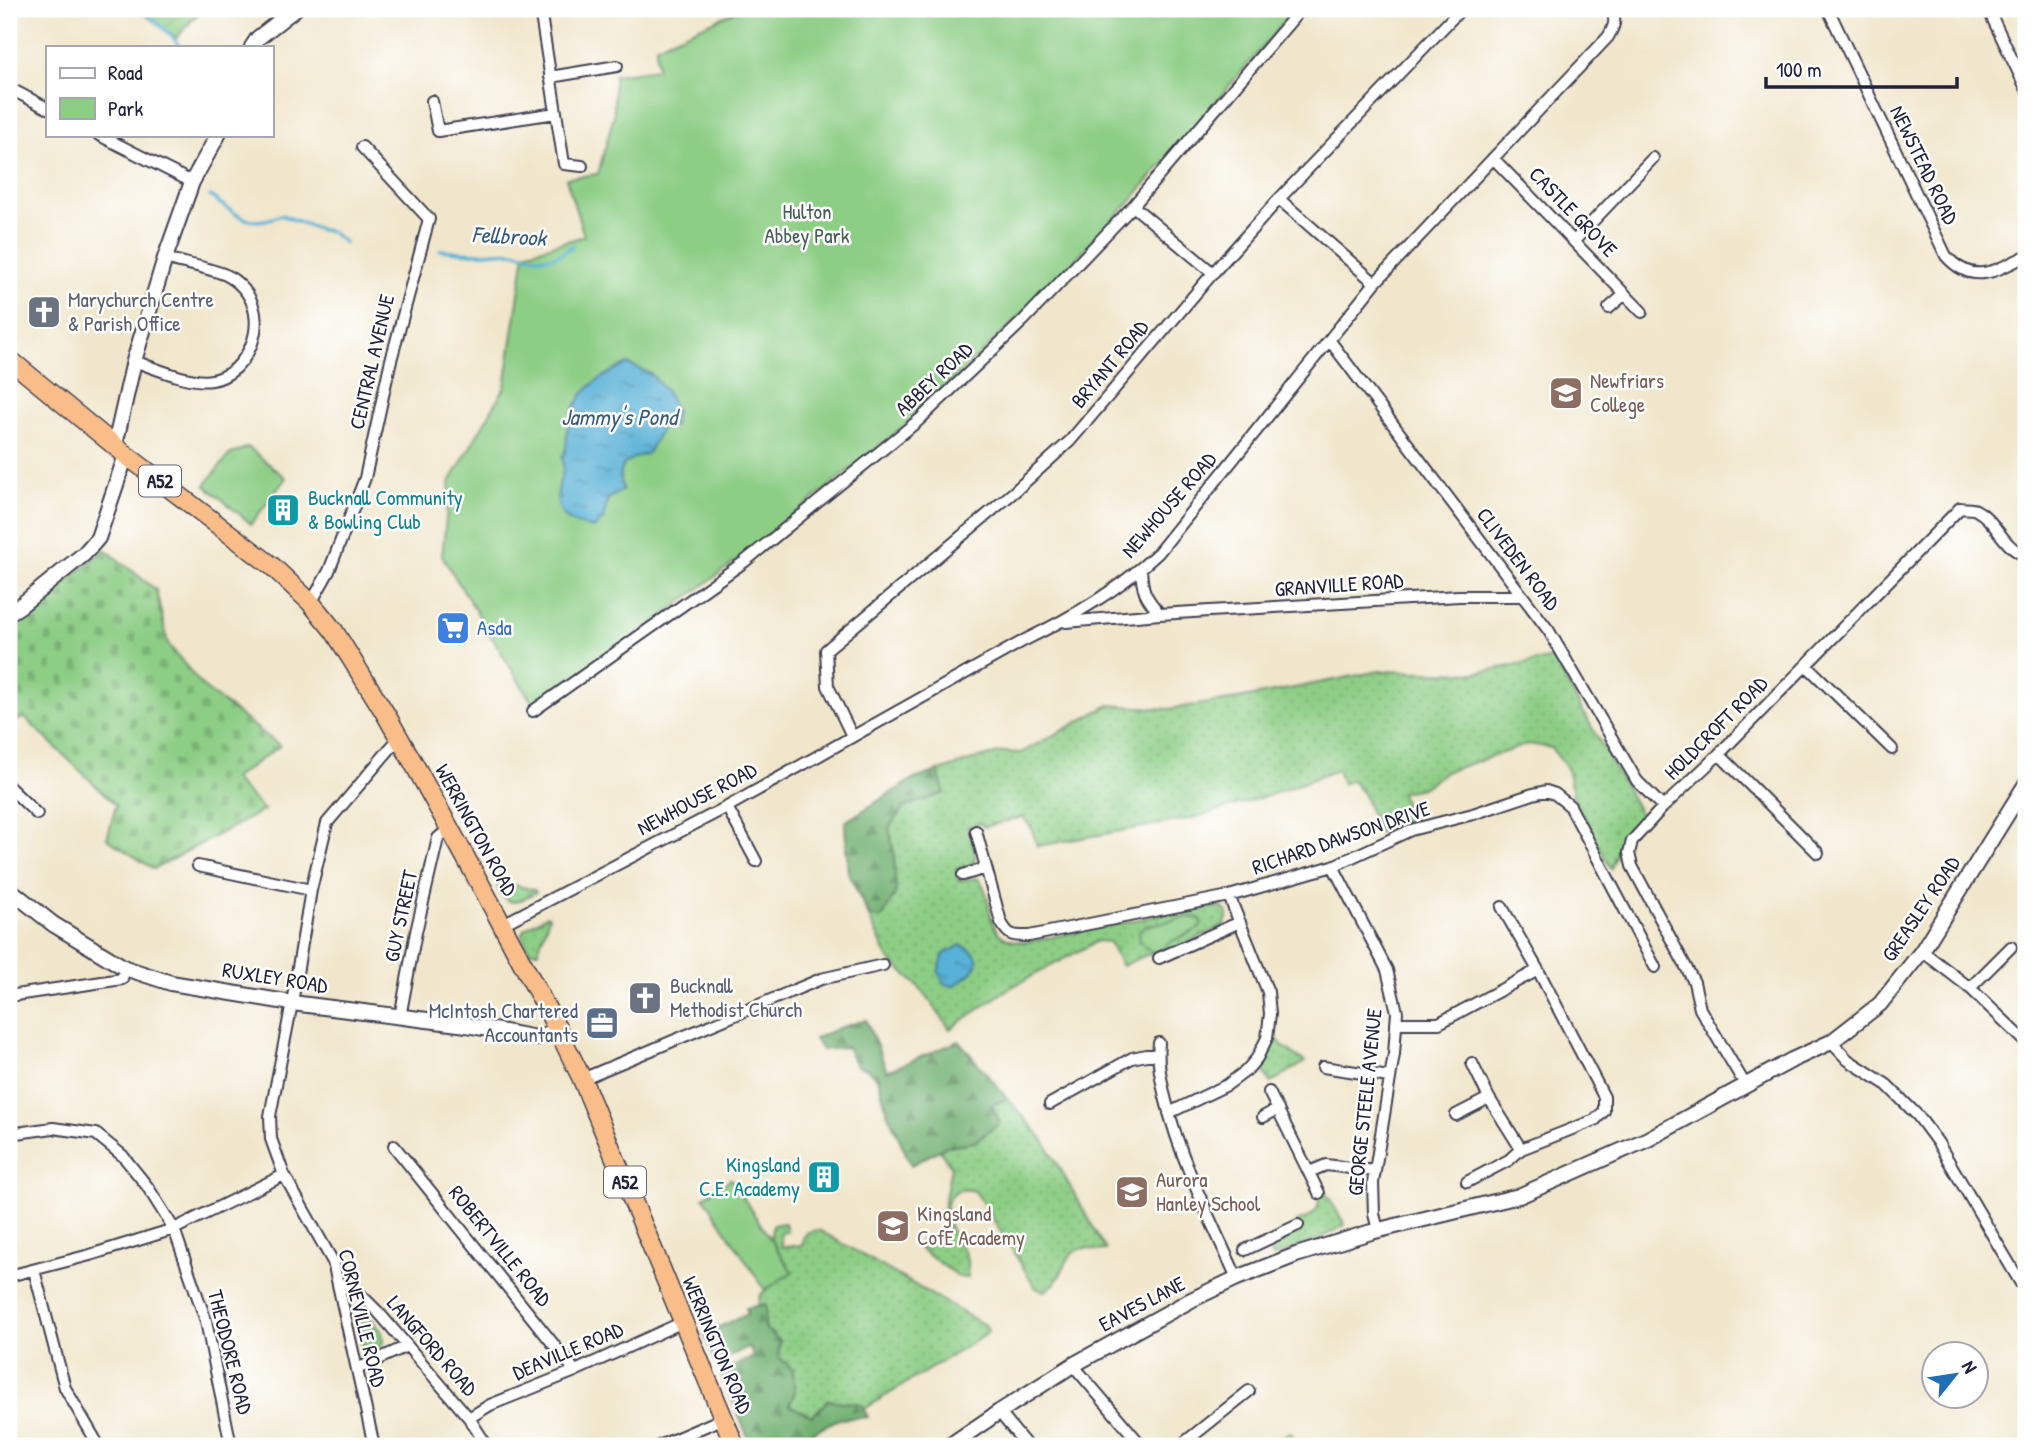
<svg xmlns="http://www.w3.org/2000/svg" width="2035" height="1455" font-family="'Patrick Hand',sans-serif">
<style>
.grass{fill:url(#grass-dots);stroke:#587860;stroke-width:2}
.forest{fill:url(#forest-firs);stroke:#4a6a56;stroke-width:2}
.cemetery{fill:url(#cemetery-stones);stroke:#587860;stroke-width:2}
.park{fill:#8dce85;stroke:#587860;stroke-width:2}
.garden{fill:url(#garden-furrows);stroke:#587860;stroke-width:2}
.water{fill:url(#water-ripples);stroke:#3e6a88;stroke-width:2}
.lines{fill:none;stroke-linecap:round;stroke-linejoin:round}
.stream{stroke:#59b1d6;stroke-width:3.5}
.minor-casing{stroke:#413f51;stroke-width:14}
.tertiary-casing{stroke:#413f51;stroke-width:18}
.trunk-casing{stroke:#413f51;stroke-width:21}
.minor{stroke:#fff;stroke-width:10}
.tertiary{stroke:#fff;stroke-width:14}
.trunk{stroke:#f8bd89;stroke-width:18}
.labels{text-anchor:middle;stroke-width:5;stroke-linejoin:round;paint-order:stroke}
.shield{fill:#fff;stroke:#646476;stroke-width:2}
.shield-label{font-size:19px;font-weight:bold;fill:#22223b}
.street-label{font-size:21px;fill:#22223b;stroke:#fff}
.park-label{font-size:21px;fill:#475e55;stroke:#fff}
.worship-label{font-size:21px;fill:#5b616d;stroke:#fff;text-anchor:start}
.education-label{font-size:21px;fill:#785e54;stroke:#fff;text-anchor:start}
.culture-label{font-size:21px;fill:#0d838f;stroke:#fff;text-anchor:start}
.shop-label{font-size:21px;fill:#366cbe;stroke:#fff;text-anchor:start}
.service-label{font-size:21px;fill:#4e5e75;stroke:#fff;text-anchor:end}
.water-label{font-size:23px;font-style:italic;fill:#385b79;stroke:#fff}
</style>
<defs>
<pattern id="grass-dots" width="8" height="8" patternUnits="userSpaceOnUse" patternTransform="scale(1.75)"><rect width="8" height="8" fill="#8dce85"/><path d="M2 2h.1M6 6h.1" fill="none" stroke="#79b174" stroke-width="1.8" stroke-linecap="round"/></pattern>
<pattern id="forest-firs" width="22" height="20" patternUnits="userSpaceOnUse" patternTransform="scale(1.75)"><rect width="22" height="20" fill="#72b172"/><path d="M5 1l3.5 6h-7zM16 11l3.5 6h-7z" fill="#5d905f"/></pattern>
<pattern id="cemetery-stones" width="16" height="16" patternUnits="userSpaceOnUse" patternTransform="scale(1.75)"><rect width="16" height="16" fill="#8dce85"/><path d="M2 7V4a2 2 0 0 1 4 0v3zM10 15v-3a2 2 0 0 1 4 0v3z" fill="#79b174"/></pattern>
<pattern id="garden-furrows" width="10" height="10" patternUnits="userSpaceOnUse" patternTransform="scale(1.75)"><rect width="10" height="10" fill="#8dce85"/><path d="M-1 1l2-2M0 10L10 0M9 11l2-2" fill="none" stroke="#79b174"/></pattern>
<pattern id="water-ripples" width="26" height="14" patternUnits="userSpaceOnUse" patternTransform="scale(1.75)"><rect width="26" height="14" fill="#59b1d6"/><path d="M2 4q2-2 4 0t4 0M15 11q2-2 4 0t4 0" fill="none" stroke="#4990af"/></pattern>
</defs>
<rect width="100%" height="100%" fill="#fff"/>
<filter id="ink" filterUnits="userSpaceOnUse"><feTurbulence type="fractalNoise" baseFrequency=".0143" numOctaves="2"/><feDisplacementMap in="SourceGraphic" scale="14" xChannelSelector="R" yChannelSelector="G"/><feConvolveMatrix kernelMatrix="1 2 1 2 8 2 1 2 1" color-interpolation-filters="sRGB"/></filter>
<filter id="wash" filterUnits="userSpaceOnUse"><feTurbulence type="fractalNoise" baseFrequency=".00686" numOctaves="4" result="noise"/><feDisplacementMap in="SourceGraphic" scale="28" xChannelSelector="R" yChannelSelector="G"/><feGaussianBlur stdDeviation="1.57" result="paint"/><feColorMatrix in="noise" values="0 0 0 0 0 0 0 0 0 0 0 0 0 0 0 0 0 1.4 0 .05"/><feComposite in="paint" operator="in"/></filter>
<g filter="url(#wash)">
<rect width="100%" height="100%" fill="#f0e6cb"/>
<!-- grass -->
<path class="grass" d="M1553 658 1641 815 1621 837 1611 869 1574 799 1567 768 1551 748 1529 744 1445 772 1422 788 1401 792 1409 821 1378 833 1363 793 1351 780 1342 784 1337 770 1273 794 1193 818 1037 846 1032 829 1023 817 984 827 980 823 968 827 975 852V860L969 866 956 869 958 881 977 878C999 897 976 943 1027 942L1170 913 1215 907 1223 908 1228 913 1225 925 1161 955H1146L1122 966 1109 942 1097 941 1008 989 950 1029 922 990 888 958 848 872 845 822 912 780 979 758 1003 752 1021 753 1109 705 1168 709 1238 699 1379 671 1475 673Z
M507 883 534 890 536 892C516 903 508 909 497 887Z
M547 915 549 917 538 951H530L522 936 524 929Z
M1275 1036 1283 1046 1305 1062 1270 1083 1261 1066Z
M1007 1098 1043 1139 1106 1250C1094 1252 1091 1248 1084 1248 1062 1250 1066 1282 1044 1291L1036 1288 975 1191C947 1184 942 1206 950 1228 953 1238 963 1246 966 1256 968 1263 967 1272 968 1278L959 1277 919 1248 921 1240 934 1242 936 1233H939L951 1166 939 1150 947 1146 974 1142 999 1123 992 1105Z
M1326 1193 1345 1225 1318 1240 1273 1257 1270 1251 1271 1246 1301 1229 1297 1222C1309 1217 1321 1213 1318 1198Z
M785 1223 787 1232 780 1233 782 1247 803 1245V1238L808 1232 819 1230 986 1326 988 1331 985 1335 864 1409 861 1404 828 1400 812 1416 788 1405 778 1356 780 1341 764 1328 758 1306 760 1296 765 1290 792 1272 770 1238 773 1225Z
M360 1306 382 1332 383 1343 379 1348 370 1350 362 1344 355 1312 357 1308Z"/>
<!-- forest -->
<path class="forest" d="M938 771 945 793 904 807 889 828 894 853 896 892 882 918 870 917 848 872 845 822 912 780Z
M866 1020 887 1071 959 1041 1007 1098 992 1105 1000 1123 974 1142 947 1146 911 1165 888 1114 878 1079 867 1069 856 1066 847 1047 822 1050 814 1039 839 1028Z
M766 1304 765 1328 780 1341 778 1356 793 1370 795 1392 789 1405 812 1416 828 1400 861 1404 868 1417 839 1419 783 1446H752L720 1373 754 1357 749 1347 715 1363 703 1334 748 1314 746 1308Z"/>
<!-- cemetery -->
<path class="cemetery" d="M105 549 156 590 168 644 203 687 280 746 233 779 264 810 154 869 107 839 116 805 24 717 9 725V630Z"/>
<!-- park -->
<path class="park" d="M741 9H1295L1130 202 1021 315 915 417 743 556 646 628 533 704 442 556 450 482 505 387 525 253 584 236 566 178 598 174 614 115V75L657 69 656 46Z
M248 447 286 478 251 524 205 485 229 455Z
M1188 917 1199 918 1202 923 1200 928 1170 942 1160 950 1152 952 1140 942 1139 931 1145 926Z
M731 1179 792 1272 765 1290 704 1197Z"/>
<!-- garden -->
<path class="garden" d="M137 9H202L177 38Z
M1290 1432 1299 1446H1264Z"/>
<!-- water -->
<path class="water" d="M628 364 650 373 666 391 676 410 674 426 664 424 648 453C625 460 615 465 623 490L608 499 603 520 594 528C570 524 554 517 558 490 560 476 566 471 562 457 568 450 566 440 567 431 575 393 594 378 628 364Z
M961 945C992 958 973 975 953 986L944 984 938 972 944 954Z"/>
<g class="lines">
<!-- stream -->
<path class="stream" d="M142 9 171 35 180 47
M210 196C236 214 248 230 281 215L321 230 330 231 345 243
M440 250C453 251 466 253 478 253 489 254 501 250 512 252 537 255 551 266 573 245"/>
</g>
</g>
<g filter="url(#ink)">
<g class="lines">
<!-- minor casing -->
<g class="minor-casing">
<path id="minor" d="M540 9 564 164 582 166
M1828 9 1946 256C1973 286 1995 271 2026 256
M1988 9 2026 88
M550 77 617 66
M9 88 47 108
M432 101 438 131 556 113
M99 135 192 182
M1493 158 1642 312
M1279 199 1375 283
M1133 206 1213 273
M1575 240 1653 158
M1609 308 1625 294
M1330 341 1549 631 1637 781 1663 807
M134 361C155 368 190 384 212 380 220 379 230 373 236 368 263 341 264 297 228 276 215 269 181 263 165 258
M1141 568C1142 591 1145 597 1160 614
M311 603 329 571 365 478 390 364 429 219 362 147
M1066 622 1160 614 1459 596H1521
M1806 665 1892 749
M533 711 744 562 919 420 1024 320 1133 206 1301 9
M852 736 828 686 826 650 1014 492 1070 441 1213 273 1279 199 1461 9
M1719 754 1818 853
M9 787 37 814
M727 807 756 861
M976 831 1001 922C1009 937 1013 936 1029 936L1229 896 1333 866 1411 830 1473 814 1533 794 1546 791 1555 794 1570 806 1655 967
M198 866 311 890
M1333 866 1387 970 1397 1012 1394 1054 1373 1183 1374 1214 1378 1230
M963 875 986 868
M501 925 727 807 1023 641C1074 616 1117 591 1158 553L1375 283 1608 37C1614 27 1617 20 1611 9
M1922 951 1970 988 2026 1042
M1159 958 1240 922
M1970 988 2011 947
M9 996 122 979 125 968
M400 1017 416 932 438 838 449 829
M1396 1023H1439L1538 970
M1831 1042 1848 1060 1887 1085 1918 1116 1938 1143 2026 1292
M1159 1043C1157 1061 1161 1079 1165 1097 1180 1160 1210 1219 1237 1278
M1472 1063 1489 1098 1521 1149
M1323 1067 1389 1077
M582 1079 821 979 883 965
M1746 1086 1700 1009 1694 982 1632 866 1629 853 1632 841 1663 807 1719 754 1960 508C1965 509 1972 508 1976 510 1997 521 2002 547 2026 556
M1269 1092 1319 1193
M1050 1104 1132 1058 1146 1055H1158
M1169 1113 1227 1085 1247 1070 1257 1058 1267 1038 1270 1014 1268 992 1229 896
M1456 1115 1489 1098
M1263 1117 1278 1109
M9 1134 53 1128 96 1134 123 1156 147 1186 174 1229 206 1321 231 1446
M394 1146 575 1371
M1309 1172 1326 1165 1375 1171
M1467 1182 1509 1160 1521 1149 1595 1120 1604 1111V1097L1538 970 1502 907
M1245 1250 1298 1225
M34 1270 65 1388 99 1446
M9 1276 90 1255 174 1229 284 1175
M338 1284 357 1291 380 1314 469 1418 487 1446
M1073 1365 1142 1446
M357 1369 407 1346
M999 1412 1027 1446
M469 1418 490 1405 575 1371 683 1322
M374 1446 333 1262 284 1175 271 1139 270 1116 292 1003 311 890 327 823 399 738
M659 1446 724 1418
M1180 1446 1249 1391"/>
</g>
<!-- tertiary casing -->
<g class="tertiary-casing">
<path id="tertiary" d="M252 47 258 38 295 9
M115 445 134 361 165 258 192 182 218 135
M9 613 20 606 84 554 98 538 126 455
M9 889 53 924 125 968 171 983 292 1003 467 1025 536 1038 558 1030
M949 1446 999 1412 1073 1365 1191 1300 1237 1278 1296 1255 1371 1232 1519 1196 1648 1139 1792 1060 1831 1042 1880 1004 1922 951 2026 784"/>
</g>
<!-- trunk casing -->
<g class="trunk-casing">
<path id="trunk" d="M9 359 126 455 272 566 311 603 334 631 385 713 414 764 484 891 558 1030 582 1079 735 1446"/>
</g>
<!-- minor -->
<use href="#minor" class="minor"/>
<!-- tertiary -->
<use href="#tertiary" class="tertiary"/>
<!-- trunk -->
<use href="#trunk" class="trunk"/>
</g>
</g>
<!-- icons -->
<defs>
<g id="church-square" transform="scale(1.75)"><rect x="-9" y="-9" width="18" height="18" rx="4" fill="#6b7280" stroke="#fff"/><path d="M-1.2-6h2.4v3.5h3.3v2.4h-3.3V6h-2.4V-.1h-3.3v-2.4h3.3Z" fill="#fff"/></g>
<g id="university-square" transform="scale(1.75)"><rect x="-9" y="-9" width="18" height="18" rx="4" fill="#8d6e63" stroke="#fff"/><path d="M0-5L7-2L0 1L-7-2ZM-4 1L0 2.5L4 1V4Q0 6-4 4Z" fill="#fff"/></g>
<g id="building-square" transform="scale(1.75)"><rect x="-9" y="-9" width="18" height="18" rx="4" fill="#0f9aa8" stroke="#fff"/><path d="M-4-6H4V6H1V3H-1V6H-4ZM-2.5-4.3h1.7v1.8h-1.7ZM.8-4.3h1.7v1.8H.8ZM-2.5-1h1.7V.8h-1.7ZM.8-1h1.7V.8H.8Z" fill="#fff"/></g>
<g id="supermarket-square" transform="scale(1.75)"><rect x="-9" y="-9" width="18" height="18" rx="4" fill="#3f7fe0" stroke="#fff"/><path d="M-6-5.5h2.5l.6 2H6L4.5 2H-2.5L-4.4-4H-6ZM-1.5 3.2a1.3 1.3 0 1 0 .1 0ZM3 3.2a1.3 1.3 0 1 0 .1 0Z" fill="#fff"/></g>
<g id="office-square" transform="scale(1.75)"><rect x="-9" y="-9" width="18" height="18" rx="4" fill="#5c6f8a" stroke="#fff"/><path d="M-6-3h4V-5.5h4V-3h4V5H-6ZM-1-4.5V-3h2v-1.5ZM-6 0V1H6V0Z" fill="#fff"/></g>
<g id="school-square" transform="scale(1.75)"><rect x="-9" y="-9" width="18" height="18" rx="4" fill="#8d6e63" stroke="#fff"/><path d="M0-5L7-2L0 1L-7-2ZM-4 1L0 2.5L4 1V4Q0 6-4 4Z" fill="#fff"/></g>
</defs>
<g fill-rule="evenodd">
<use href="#church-square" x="44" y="312"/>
<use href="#university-square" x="1566" y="393"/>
<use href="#building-square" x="283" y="510"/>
<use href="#supermarket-square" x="453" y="628"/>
<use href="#church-square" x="645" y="998"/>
<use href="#office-square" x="602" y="1023"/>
<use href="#building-square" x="824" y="1177"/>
<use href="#school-square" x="1132" y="1192"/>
<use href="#school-square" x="893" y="1226"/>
</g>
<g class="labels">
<!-- shield labels -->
<g class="shield">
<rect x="139" y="465.5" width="42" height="31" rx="5"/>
<rect x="604" y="1166.5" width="42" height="31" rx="5"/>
</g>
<g class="shield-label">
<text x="160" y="488">A52</text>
<text x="625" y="1189">A52</text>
</g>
<!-- street labels -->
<g class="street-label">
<text transform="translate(1924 165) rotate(64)" y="7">NEWSTEAD ROAD</text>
<text transform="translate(1573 212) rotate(46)" y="7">CASTLE GROVE</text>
<text transform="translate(372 362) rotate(-77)" y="7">CENTRAL AVENUE</text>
<text transform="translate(1110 364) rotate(-50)" y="7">BRYANT ROAD</text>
<text transform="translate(934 379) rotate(-43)" y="7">ABBEY ROAD</text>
<text transform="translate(1169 505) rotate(-49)" y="7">NEWHOUSE ROAD</text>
<text transform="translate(1518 559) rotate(53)" y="7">CLIVEDEN ROAD</text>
<text transform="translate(1339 585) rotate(-4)" y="7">GRANVILLE ROAD</text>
<text transform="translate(1716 728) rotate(-45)" y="7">HOLDCROFT ROAD</text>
<text transform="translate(697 799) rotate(-28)" y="7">NEWHOUSE ROAD</text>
<text transform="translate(476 830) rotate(61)" y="7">WERRINGTON ROAD</text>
<text transform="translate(1341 838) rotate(-19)" y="7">RICHARD DAWSON DRIVE</text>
<text transform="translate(1921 909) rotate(-56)" y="7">GREASLEY ROAD</text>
<text transform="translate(401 916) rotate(-78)" y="7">GUY STREET</text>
<text transform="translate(275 978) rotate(9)" y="7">RUXLEY ROAD</text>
<text transform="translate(1365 1102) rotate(-84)" y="7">GEORGE STEELE AVENUE</text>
<text transform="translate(500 1246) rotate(51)" y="7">ROBERTVILLE ROAD</text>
<text transform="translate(1142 1304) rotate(-28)" y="7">EAVES LANE</text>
<text transform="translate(362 1318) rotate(76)" y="7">CORNEVILLE ROAD</text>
<text transform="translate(717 1345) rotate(67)" y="7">WERRINGTON ROAD</text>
<text transform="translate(432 1346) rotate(49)" y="7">LANGFORD ROAD</text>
<text transform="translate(568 1351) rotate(-23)" y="7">DEAVILLE ROAD</text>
<text transform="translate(230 1352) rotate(76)" y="7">THEODORE ROAD</text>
</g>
<!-- park labels -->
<g class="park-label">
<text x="807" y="219">Hulton<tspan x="807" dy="24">Abbey Park</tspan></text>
</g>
<!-- worship labels -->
<g class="worship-label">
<text x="68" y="307">Marychurch Centre<tspan x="68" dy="24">&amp; Parish Office</tspan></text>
<text x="670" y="993">Bucknall<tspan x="670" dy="24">Methodist Church</tspan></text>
</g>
<!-- education labels -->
<g class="education-label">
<text x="1590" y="388">Newfriars<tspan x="1590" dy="24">College</tspan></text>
<text x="1156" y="1187">Aurora<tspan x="1156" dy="24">Hanley School</tspan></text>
<text x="917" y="1221">Kingsland<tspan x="917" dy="24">CofE Academy</tspan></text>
</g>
<!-- culture labels -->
<g class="culture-label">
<text x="308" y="505">Bucknall Community<tspan x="308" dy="24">&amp; Bowling Club</tspan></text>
<text x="800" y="1172" text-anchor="end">Kingsland<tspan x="800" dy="24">C.E. Academy</tspan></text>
</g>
<!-- shop labels -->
<g class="shop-label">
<text x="477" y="635">Asda</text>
</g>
<!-- service labels -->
<g class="service-label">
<text x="578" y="1018">McIntosh Chartered<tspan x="578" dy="24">Accountants</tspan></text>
</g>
<!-- water labels -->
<g class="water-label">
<text transform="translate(509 236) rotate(3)" y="8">Fellbrook</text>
<text x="619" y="425">Jammy's Pond</text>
</g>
</g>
<!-- margin -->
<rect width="2035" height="1455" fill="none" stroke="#fff" stroke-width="35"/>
<!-- legend -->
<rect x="46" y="46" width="228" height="91" fill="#ffffff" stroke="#a7a7b1" stroke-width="2"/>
<rect x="60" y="68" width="35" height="10" fill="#ffffff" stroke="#a7a7b1" stroke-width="2"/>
<text x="108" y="80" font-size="21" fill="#22223b">Road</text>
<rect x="60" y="98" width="35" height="21" fill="#8dce85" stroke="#a7a7b1" stroke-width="2"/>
<text x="108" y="116" font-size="21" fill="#22223b">Park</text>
<!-- north arrow -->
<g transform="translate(1955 1375) rotate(60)"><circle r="33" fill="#ffffff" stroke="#a7a7b1" stroke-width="2"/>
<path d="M0-5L12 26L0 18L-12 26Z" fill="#1f6fb2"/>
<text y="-10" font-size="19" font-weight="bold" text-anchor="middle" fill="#22223b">N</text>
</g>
<!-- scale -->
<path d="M1766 77v10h191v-10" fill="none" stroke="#22223b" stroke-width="3.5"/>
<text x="1776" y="77" font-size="21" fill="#22223b" stroke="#ffffff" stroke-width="5" paint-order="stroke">100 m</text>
</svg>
